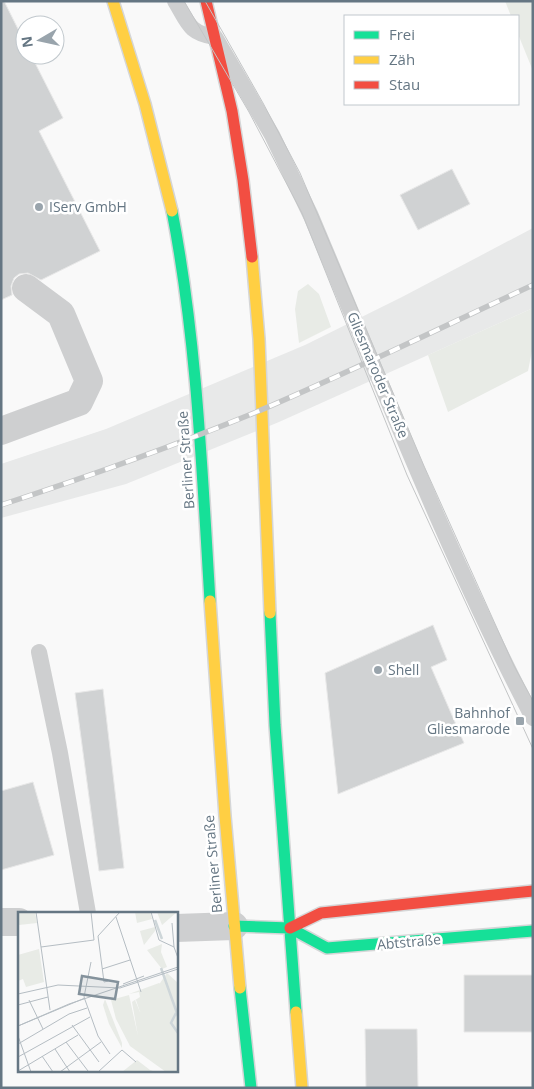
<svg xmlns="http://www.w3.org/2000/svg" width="534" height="1089" font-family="'Open Sans',sans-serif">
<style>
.built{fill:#e8e9e9}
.green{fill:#e8ebe6}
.building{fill:#d0d2d3;stroke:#e8e8e8}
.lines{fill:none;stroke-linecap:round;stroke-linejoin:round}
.fast-casing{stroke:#d5d6d7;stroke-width:14}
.slow-casing{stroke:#d5d6d7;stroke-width:14}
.jam-casing{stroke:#d5d6d7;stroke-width:14}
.lane{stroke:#cecfd0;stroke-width:16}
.street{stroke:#cecfd0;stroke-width:28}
.fast{stroke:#16e098;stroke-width:11}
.slow{stroke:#ffcf43;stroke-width:11}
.jam{stroke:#f24e42;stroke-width:11}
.tram{stroke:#c3c5c6;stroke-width:1}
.rail-casing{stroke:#c3c5c6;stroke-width:5.5}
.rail{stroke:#fff;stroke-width:4;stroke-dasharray:11;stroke-linecap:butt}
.poi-dot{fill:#99a4ac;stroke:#fff;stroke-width:2}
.labels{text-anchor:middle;stroke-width:5;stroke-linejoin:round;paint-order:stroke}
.poi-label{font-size:14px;fill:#657683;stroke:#fff;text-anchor:start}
.street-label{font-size:14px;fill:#657683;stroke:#fff}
.inset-river{fill:none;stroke:#ced6d9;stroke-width:2.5}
.inset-road{fill:none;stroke:#b5bdc3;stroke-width:1}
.view{fill:#84929c;fill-opacity:0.15;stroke:#84929c;stroke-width:2.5}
.inset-edge{fill:none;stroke:#657683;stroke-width:2.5}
</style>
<rect width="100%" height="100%" fill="#f9f9f9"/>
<!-- built -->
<path class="built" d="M533 228V308L279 422 126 484 1 518V464L106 429 305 345 402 297Z"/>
<!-- green -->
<path class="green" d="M505 1H533V71L518 34V16H511Z
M308 284 319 294 331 327 299 343 295 309 298 291Z
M533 308V346L528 371 448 412 428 355Z"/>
<!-- building -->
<path class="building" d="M1 1H4L25 43V55H31L63 118 39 131 100 251 41 280 28 273 19 274 14 278 11 286 12 295 1 300Z
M452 169 470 204 418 230 400 195Z
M433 625 447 660 431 667 464 743 338 794 325 673Z
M103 689 124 868 99 871 75 693Z
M33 782 54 855 1 870V791Z
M464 975H533V1032H464Z
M365 1029H417L418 1088H366Z"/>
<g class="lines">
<!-- fast casing -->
<g class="fast-casing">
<path id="fast" d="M172 211C197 340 202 471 210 601
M270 613 275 725 296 1012
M234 926 290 928 327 948 533 931
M240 988 251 1088"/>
</g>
<!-- slow casing -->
<g class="slow-casing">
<path id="slow" d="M113 1 145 104 172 211
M252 257 259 339 270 613
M210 601 225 816 240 988
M296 1012 302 1088"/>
</g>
<!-- jam casing -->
<g class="jam-casing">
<path id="jam" d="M206 1 232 111 243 180 252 257
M290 928 321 913 533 891"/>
</g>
<!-- lane -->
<path class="lane" d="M175 1C188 22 188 33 215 37L272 135 311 216C382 384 448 556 533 718
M39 652 60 753 88 913"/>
<!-- street -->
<path class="street" d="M1 431 79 402 89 381 61 314 26 288
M1 922H19
M176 928 234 926"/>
<!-- fast -->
<use href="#fast" class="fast"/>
<!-- slow -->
<use href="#slow" class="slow"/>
<!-- jam -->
<use href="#jam" class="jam"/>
<!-- tram -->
<path class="tram" d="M184 1 249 112 302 213 407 475 533 749
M205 1 263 103 300 173 424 466 514 666 533 701"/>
<!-- rail casing -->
<g class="rail-casing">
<path id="rail" d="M1 505C87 477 171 447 254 413 348 373 440 328 533 285"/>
</g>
<!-- rail -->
<use href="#rail" class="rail"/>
</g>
<!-- markers -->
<g class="poi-dot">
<circle cx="39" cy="207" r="5"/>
<circle cx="378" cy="670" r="5"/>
<rect x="515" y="716" width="10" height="10" rx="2.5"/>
</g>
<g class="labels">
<!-- poi labels -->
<g class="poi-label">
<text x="49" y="212">IServ GmbH</text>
<text x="388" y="675">Shell</text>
<text x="510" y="718" text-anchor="end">Bahnhof<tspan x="510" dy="16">Gliesmarode</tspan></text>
</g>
<!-- street labels -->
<g class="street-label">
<text transform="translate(378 375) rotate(67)" y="5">Gliesmaroder Straße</text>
<text transform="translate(186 460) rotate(-94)" y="5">Berliner Straße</text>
<text transform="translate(213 864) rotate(-95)" y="5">Berliner Straße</text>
<text transform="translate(409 942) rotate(-5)" y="5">Abtstraße</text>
</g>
</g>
<!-- overview -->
<g transform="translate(18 912)">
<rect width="160" height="160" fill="#f9f9f9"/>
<path d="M0 0H17L19 11 1 13ZM117 0H132L134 7 119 11ZM139 0H159L144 13ZM137 15V19L126 33 122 19ZM21 37 26 70 8 75 5 67 0 69V43ZM149 61 160 71V160H148L112 134 98 107 93 88 111 83 120 124 114 90 117 88 122 100ZM87 87 104 131V136L91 112 85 93Z" fill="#e8ebe6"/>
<path d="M144 32 143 40 149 55 144 57 129 38ZM141 71 146 75 149 84 142 87 139 94 122 100 118 88 114 90 122 85 121 80 111 82ZM119 148 132 158 138 160H104Z" fill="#e8ebe6"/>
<path class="inset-river" d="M137 8 144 27M143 56 160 104M158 101 153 111 160 121"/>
<path class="inset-road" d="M18 0 32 98M133 0 141 28 156 35M98 5 123 80M154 11 156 35 160 46M23 35 76 28 73 0M73 50 66 85 80 124 92 142M84 57 112 48M90 69 86 70 80 24 102 0M105 72 126 64M0 82 40 73 102 76 160 57M11 88 25 117M0 93 30 85M54 113 81 150M0 114 67 86M0 114 51 92 160 55M0 124 13 160M48 130 70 159M0 132 51 102 69 96M37 137 52 160M24 144 35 160M0 145 72 105M0 159 60 123M42 160 83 130M80 160 104 138 118 150"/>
<path class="view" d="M64 64 100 70 97 87 61 82Z"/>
<rect width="160" height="160" class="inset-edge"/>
</g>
<!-- border -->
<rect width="534" height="1089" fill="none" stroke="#657683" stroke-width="5"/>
<!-- legend -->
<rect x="344" y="15" width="175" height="90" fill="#ffffff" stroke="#c1c8cd"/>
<rect x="354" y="31" width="25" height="8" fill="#16e098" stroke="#c1c8cd"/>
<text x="389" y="40" font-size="15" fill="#657683">Frei</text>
<rect x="354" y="56" width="25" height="8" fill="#ffcf43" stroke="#c1c8cd"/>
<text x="389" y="65" font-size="15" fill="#657683">Zäh</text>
<rect x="354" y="81" width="25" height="8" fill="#f24e42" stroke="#c1c8cd"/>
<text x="389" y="90" font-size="15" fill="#657683">Stau</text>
<!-- north arrow -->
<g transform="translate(40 40) rotate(261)"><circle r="24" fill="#ffffff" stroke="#c1c8cd"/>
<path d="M0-4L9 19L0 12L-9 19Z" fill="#99a4ac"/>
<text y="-8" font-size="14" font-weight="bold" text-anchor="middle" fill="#657683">N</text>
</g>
</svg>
